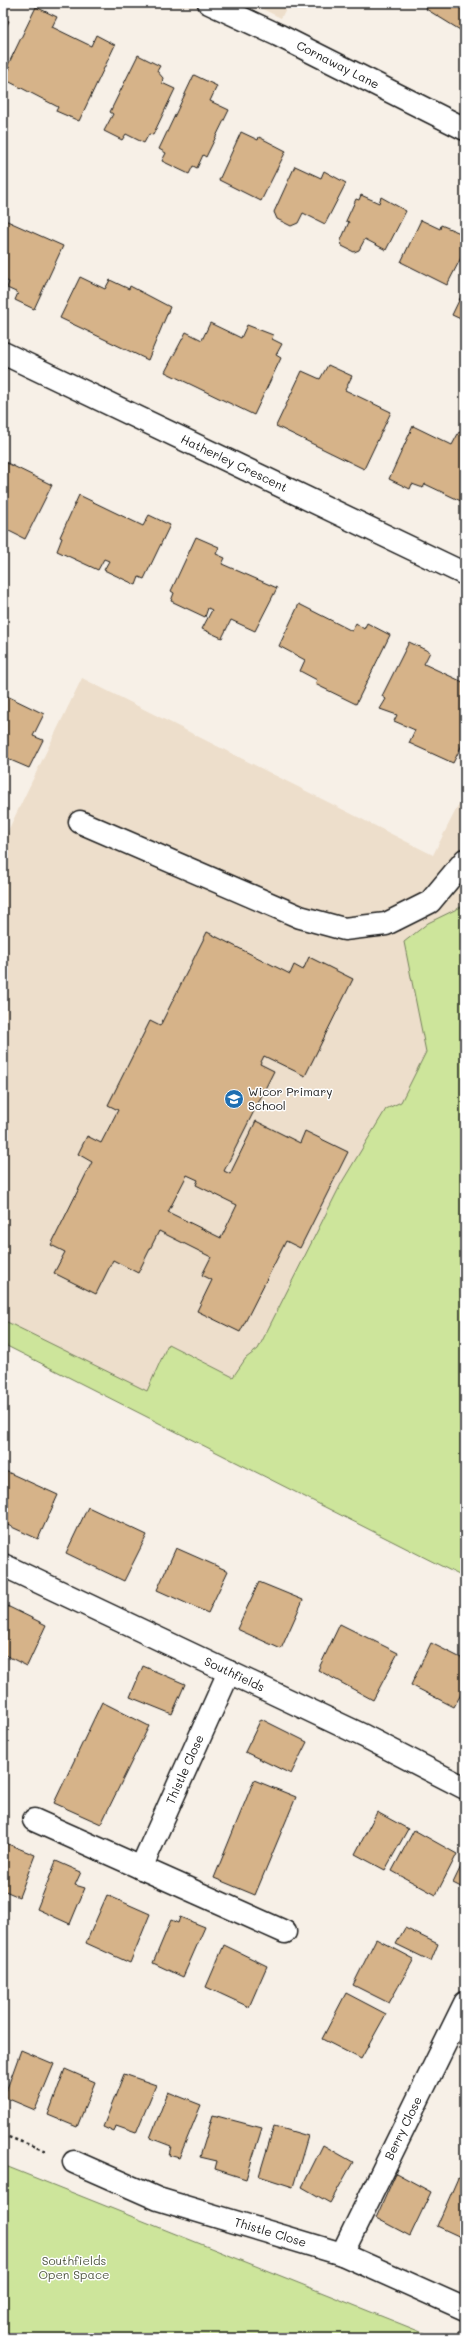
<svg xmlns="http://www.w3.org/2000/svg" width="468" height="2341" font-family="Mali,sans-serif">
<style>
.built{fill:#eddecb}
.green{fill:#cde59b;stroke:#74805c}
.building{fill:#d6b389;stroke:#1c1c1c;fill-rule:evenodd}
.lines{fill:none;stroke-linecap:round;stroke-linejoin:round}
.minor-casing{stroke:#1c1c1c;stroke-width:25}
.tertiary-casing{stroke:#1c1c1c;stroke-width:25}
.path{stroke:#1c1c1c;stroke-width:2.5;stroke-dasharray:3 3;stroke-linecap:butt}
.minor{stroke:#fff;stroke-width:22}
.tertiary{stroke:#fff;stroke-width:22}
.labels{text-anchor:middle;stroke-width:3;stroke-linejoin:round;paint-order:stroke}
.street-label{font-size:12px;fill:#1c1c1c;stroke:#fff}
.poi-label{font-size:12px;fill:#1c1c1c;stroke:#fff;text-anchor:start}
.park-label{font-size:12px;fill:#515842;stroke:#fff}
</style>
<rect width="100%" height="100%" fill="#f7f0e7"/>
<filter id="ink" filterUnits="userSpaceOnUse"><feTurbulence type="fractalNoise" baseFrequency=".025" numOctaves="2"/><feDisplacementMap in="SourceGraphic" scale="8" xChannelSelector="R" yChannelSelector="G"/><feConvolveMatrix kernelMatrix="1 2 1 2 8 2 1 2 1" color-interpolation-filters="sRGB"/></filter>
<g filter="url(#ink)">
<!-- built -->
<path class="built" d="M250 3H289L281 18Z
M82 678 433 855 465 792V1578L3 1344V841Z"/>
<!-- green -->
<path class="green" d="M465 905V1578L3 1344V1320L147 1391 168 1344 233 1377 246 1358 258 1349 342 1182 386 1109 401 1102 426 1052 404 942 428 923Z
M3 2165 436 2338H3Z"/>
<!-- building -->
<path class="building" d="M430 3H465V33L426 9Z
M36 7 57 17 52 27 91 46 96 35 115 45 79 121 56 111 58 107 4 79 10 68 7 67Z
M3 18 9 21 3 34Z
M138 55 160 66 157 71 163 78 162 83 175 89 153 135 149 134 144 143 126 134 122 140 104 131 113 114 110 112Z
M194 75 217 86 210 101 229 110 206 157 203 155 197 168 193 166 189 174 162 161 166 153 159 149Z
M241 132 258 140 259 137 286 151 261 201 219 180Z
M295 166 321 178 324 171 346 183 325 224 303 213 298 223 291 226 277 219 274 212Z
M361 195 379 203 381 197 406 211 386 250 365 239 359 250 354 252 342 246 341 240 349 222 346 221 356 199 359 200Z
M5 220 63 246 34 309 15 300 18 293 7 288 9 282 3 279V224Z
M421 220 440 229 441 225 465 235V250L447 285 401 262Z
M80 277 105 289 110 280 129 289 130 286 170 307 148 360 60 318Z
M465 288V321L452 315Z
M210 323 241 338 247 325 273 335 272 339 282 344 276 355 281 358 254 415 165 372 186 332 202 340Z
M328 365 352 376 345 390 391 412 364 469 276 426 302 371 320 379Z
M413 426 452 445 459 432 465 435V503L425 484 423 488 412 484 410 489 389 479Z
M3 461 52 485 25 539 3 528Z
M79 495 143 526 149 515 170 525 144 579 139 577 136 585 104 570 109 561 104 559 98 570 57 551 62 538 60 537Z
M196 537 219 547 216 554 225 558 222 564 277 588 255 631 231 620 222 638 202 629 212 610 208 608 205 617 171 601 174 593 171 591Z
M299 604 352 631 356 623 364 629 367 623 390 635 356 704 315 684 317 680 300 671 305 660 279 646Z
M409 642 430 652 424 664 465 683V739L453 763 409 743 415 730 394 721 397 715 380 709 386 699 382 696Z
M3 694 44 714 33 736 43 740 29 768 8 759 6 755 8 746 3 744Z
M207 932 290 974 294 965 303 970 309 957 353 979 305 1076 264 1056 260 1064 274 1071 224 1171 230 1174 256 1121 300 1143 305 1131 348 1152 300 1248 286 1241 240 1332 197 1311 212 1280 202 1275 211 1257 159 1231 138 1273 113 1260 96 1294 54 1273 65 1252 51 1245 92 1162 78 1154 87 1136 101 1143 118 1110 108 1105 150 1021 160 1026ZM187 1175 198 1180 196 1185 237 1205 221 1238 168 1212Z
M3 1470 58 1495 38 1539 3 1523Z
M88 1507 147 1535 124 1581 66 1553Z
M176 1548 228 1571 208 1613 157 1590Z
M259 1582 303 1600 281 1649 237 1629Z
M3 1604 46 1625 27 1666 3 1654Z
M340 1624 398 1653 373 1700 318 1670Z
M431 1643 465 1660V1687L454 1707 411 1685Z
M143 1666 185 1684 172 1714 130 1697Z
M102 1702 149 1726 101 1824 54 1803Z
M261 1719 307 1742 291 1774 245 1752Z
M254 1780 296 1797 255 1895 214 1878Z
M377 1812 408 1829 385 1870 355 1854Z
M414 1830 457 1854 436 1895 392 1871Z
M3 1842 35 1855 19 1897 3 1890Z
M465 1858V1889L453 1883Z
M56 1861 81 1872 75 1885 85 1888 70 1924 37 1909Z
M107 1895 150 1914 130 1963 86 1943Z
M180 1917 205 1927 183 1977 153 1963 171 1920 178 1923Z
M405 1928 438 1944 431 1961 396 1944Z
M376 1939 414 1959 389 2003 353 1985Z
M224 1945 267 1966 249 2007 206 1987Z
M346 1993 386 2014 361 2059 322 2039Z
M21 2050 54 2064 35 2110 4 2097Z
M65 2069 95 2082 77 2127 48 2115Z
M124 2074 156 2085 136 2133 116 2126 114 2132 103 2127Z
M168 2092 201 2105 179 2158 169 2155 171 2146 150 2138Z
M213 2115 262 2128 246 2179 215 2169 217 2161 200 2157Z
M274 2126 308 2136 293 2187 259 2176Z
M323 2145 353 2162 330 2203 302 2187Z
M396 2173 431 2192 410 2236 376 2218Z
M458 2178 465 2181V2239L437 2226Z"/>
<g class="lines">
<!-- minor casing -->
<g class="minor-casing">
<g id="minor">
<path id="s1" d="M3 353 465 574"/>
<path d="M80 822 300 917 344 929 386 924 430 902 465 860"/>
<path id="s2" d="M3 1565 364 1736 465 1788"/>
<path d="M34 1820 285 1932"/>
<path id="s3" d="M141 1868 229 1672"/>
<path id="s4" d="M74 2162 158 2199 342 2254 465 2309"/>
<path id="s5" d="M342 2254 465 2003"/>
</g>
</g>
<!-- tertiary casing -->
<g class="tertiary-casing">
<g id="tertiary">
<path id="s6" d="M209 3 278 35 465 129"/>
</g>
</g>
<!-- path -->
<path class="path" d="M3 2135 46 2151"/>
<!-- minor -->
<use href="#minor" class="minor"/>
<!-- tertiary -->
<use href="#tertiary" class="tertiary"/>
</g>
</g>
<!-- icons -->
<defs>
<g id="school-disc" transform="scale(1)"><circle r="9.5" fill="#1f6fb2" stroke="#fff"/><path d="M0-5L7-2L0 1L-7-2ZM-4 1L0 2.5L4 1V4Q0 6-4 4Z" fill="#fff"/></g>
</defs>
<g fill-rule="evenodd">
<use href="#school-disc" x="234" y="1099"/>
</g>
<g class="labels">
<!-- street labels -->
<g class="street-label">
<text dy="4" stroke="none"><textPath href="#s6" startOffset="143">Cornaway Lane</textPath></text>
<text dy="4" stroke="none"><textPath href="#s1" startOffset="256">Hatherley Crescent</textPath></text>
<text dy="4" stroke="none"><textPath href="#s2" startOffset="256">Southfields</textPath></text>
<text dy="4" stroke="none"><textPath href="#s3" startOffset="108">Thistle Close</textPath></text>
<text dy="4" stroke="none"><textPath href="#s5" startOffset="140">Berry Close</textPath></text>
<text dy="4" stroke="none"><textPath href="#s4" startOffset="209">Thistle Close</textPath></text>
</g>
<!-- poi labels -->
<g class="poi-label">
<text x="248" y="1096">Wicor Primary<tspan x="248" dy="14">School</tspan></text>
</g>
<!-- park labels -->
<g class="park-label">
<text x="74" y="2265">Southfields<tspan x="74" dy="14">Open Space</tspan></text>
</g>
</g>
<!-- margin -->
<rect width="468" height="2341" fill="none" stroke="#fff" stroke-width="16"/>
<rect x="8" y="8" width="452" height="2325" fill="none" stroke="#1c1c1c" stroke-width="1.5" filter="url(#ink)"/>
</svg>
